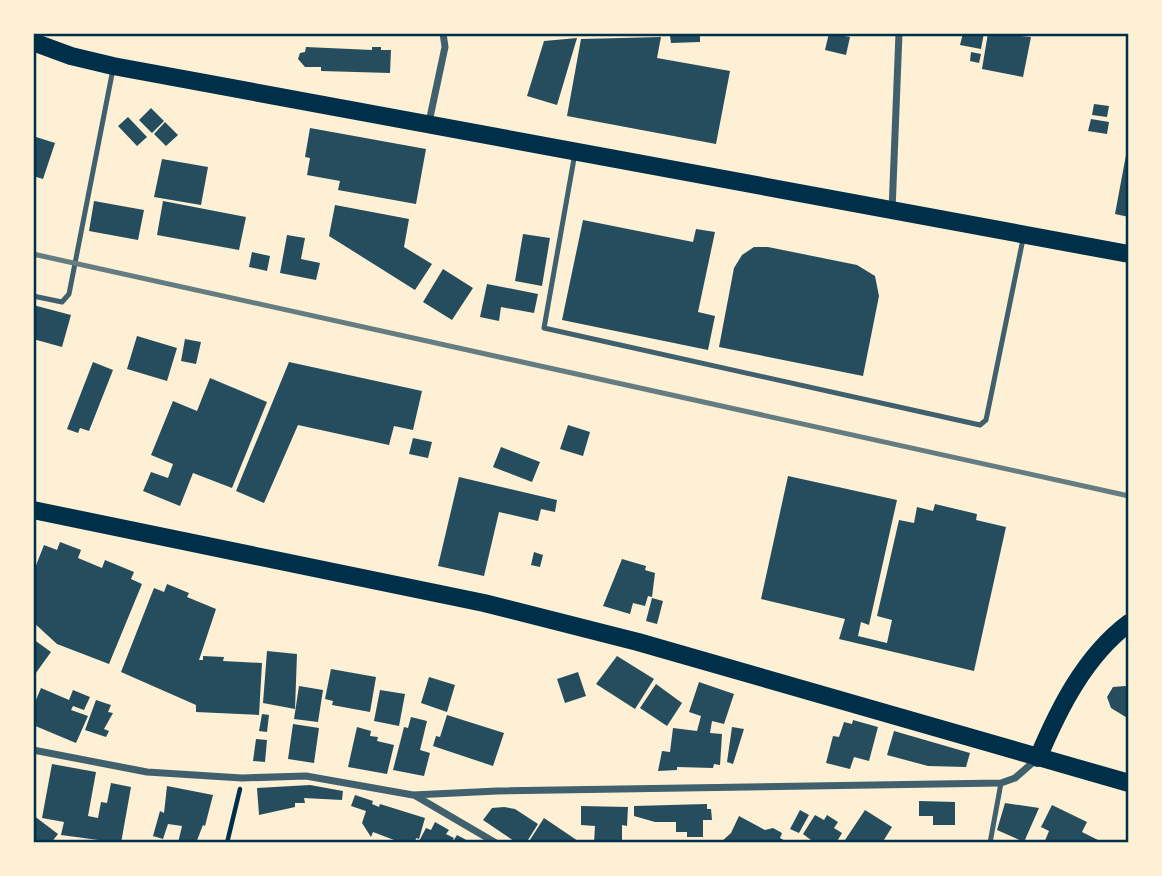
<svg xmlns="http://www.w3.org/2000/svg" width="1162" height="876" font-family="'Alegreya Sans',sans-serif">
<style>
.building{fill:#264d5e}
.lines{fill:none;stroke-linecap:round;stroke-linejoin:round}
.path{stroke:#003049;stroke-width:4.5}
.service{stroke:#3f606c;stroke-width:5}
.minor{stroke:#3f606c;stroke-width:7}
.trunk{stroke:#003049;stroke-width:18}
.rail{stroke:#657d81;stroke-width:5}
.neatline{fill:none;stroke:#003049;stroke-width:2.5}
</style>
<rect width="100%" height="100%" fill="#fdf0d5"/>
<!-- building -->
<path class="building" d="M829 33 850 37 846 55 825 50Z
M963 33H984L981 49 960 45Z
M988 33 1031 37 1023 77 982 69Z
M700 35V42L671 43 670 36Z
M661 37 657 58 730 71 716 144 567 116 581 39Z
M577 38 557 105 527 96 544 41Z
M306 47 372 50V47H381V50H391L390 73 321 71V67H305L298 59 300 53 305 52Z
M971 52 981 54 979 63 970 61Z
M1094 104 1109 106 1107 117 1092 115Z
M151 108 164 121 152 133 139 120Z
M128 117 147 137 137 146 118 126Z
M1091 119 1109 122 1107 134 1088 131Z
M165 122 178 135 166 146 154 134Z
M310 128 426 149 416 204 338 190 340 181 307 175 310 158 305 157Z
M33 136 55 143 43 179 33 176Z
M1126 155 1129 156V217L1115 214Z
M162 159 208 167 201 205 154 197Z
M94 201 144 210 138 240 89 231Z
M163 201 246 217 239 250 157 235Z
M335 205 409 219 404 247 432 264 415 290 329 236Z
M583 220 693 242 696 229 715 232 698 312 715 316 708 350 562 320Z
M523 234 550 238 542 286 515 281Z
M287 235 305 238 301 259 320 263 316 280 280 273Z
M754 247H768L857 265 875 276 879 296 863 376 719 347 734 268 742 255Z
M252 252 270 256 267 271 249 267Z
M443 269 473 288 452 320 423 302Z
M487 284 538 294 534 313 501 307 499 321 480 317Z
M33 305 71 315 62 347 33 339Z
M137 336 177 348 167 381 127 369Z
M185 339 201 342 196 364 181 361Z
M93 362 113 370 89 431 80 428 78 433 67 429Z
M289 362 422 391 413 430 394 426 389 445 298 425 264 503 236 491Z
M210 378 267 402 232 488 193 473 180 506 143 491 151 472 168 478 173 464 151 455 173 401 197 411Z
M568 425 590 432 583 456 560 449Z
M413 438 432 442 428 458 409 454Z
M501 447 540 462 532 482 493 467Z
M788 476 897 500 869 625 861 622 858 636 887 643 892 620 877 616 899 520 914 523 917 507 933 511 935 504 977 514 976 520 1006 527 974 671 839 639 845 619 761 599Z
M459 477 557 500 555 512 541 509 538 521 499 512 484 576 438 566Z
M60 542 81 550 78 558 102 568 105 560 134 572 131 579 142 584 109 664 57 644 33 622V573L44 545 57 550Z
M534 552 543 555 540 567 531 565Z
M622 559 646 566 645 570 655 573 652 597 648 596 645 606 633 603 630 614 603 606Z
M167 584 189 593 187 597 216 609 199 660H203V656L224 657 223 661 262 663 259 715 196 712V705L121 672 154 588 164 592Z
M652 598 663 601 657 624 646 621Z
M33 639 51 652 33 677Z
M267 651 297 654 295 709 263 703Z
M617 656 654 679 635 709 596 684Z
M331 669 376 677 370 712 332 705 333 701 325 699Z
M578 672 586 696 565 703 557 679Z
M429 677 455 685 447 712 421 703Z
M699 682 734 694 724 724 712 721 710 733 722 734 720 765 714 764 713 768 677 767V770L658 771 662 751 670 752 673 728 697 731 701 716 689 712Z
M656 684 682 703 667 726 640 708Z
M299 686 323 690 318 722 294 719Z
M1125 686 1129 689V719L1111 708 1107 697 1113 687Z
M41 688 69 700 73 690 90 697 84 710 73 706 71 710 88 716 76 743 33 725V707Z
M380 690 405 694 399 726 374 721Z
M96 700 111 705 108 712 113 713 104 729 109 731 106 737 85 730Z
M262 714 269 715 267 732 259 731Z
M447 715 504 733 493 766 433 746 436 736 440 737Z
M411 717 427 721 420 750 430 753 424 776 393 770 404 727 408 728Z
M853 720 878 727 869 761 854 757 850 769 826 763 833 736 839 737 844 722 852 724Z
M293 724 319 728 314 763 288 759Z
M357 727 371 731 370 736 378 737 377 741 394 745 387 774 348 767Z
M732 727 744 729 733 764 727 762Z
M894 731 970 753 966 767 928 766 887 755Z
M256 739 267 740 265 762 253 761Z
M52 764 96 772 88 816 98 818 101 802 107 803 111 783 131 787 121 843 61 835 64 822 42 818Z
M310 785 343 791 342 800 304 798 305 803H295V807L259 815 257 788Z
M167 786 213 795 205 826 203 825 196 843H178L182 826 168 824 163 839 153 836 160 811 164 813Z
M355 795 373 801 372 804 379 807 380 804 425 818 419 839 416 838 415 843H402L373 832 371 837 362 823 366 811 351 806Z
M919 801 955 802V825H933V816H919Z
M1005 803 1039 808 1024 842 997 830Z
M707 804V809H711L712 820H703V837H687V832H676V822H655L634 816V806Z
M1052 805 1087 822 1082 832 1104 843H1044L1049 831 1041 827Z
M581 806 628 807 627 826 622 825V843H594L595 826 581 825Z
M504 807 515 809 538 824 526 843H517L483 820 492 808Z
M800 810 809 815 799 833 790 829Z
M865 810 892 827 882 843H843Z
M33 815 58 834 51 843H33Z
M815 815 824 820 827 815 838 822 834 828 842 833 836 843H809L811 840 803 834Z
M739 816 765 830 773 828 782 833 780 838 789 843H720L731 833Z
M544 818 581 843H528Z
M435 822 449 830 446 834 454 838 451 843H418L426 828 431 830Z
M457 835 472 843H452Z"/>
<g class="lines">
<!-- path -->
<path class="path" d="M227 843 240 789"/>
<!-- service -->
<path class="service" d="M575 153 544 328 980 425 986 420 1023 239
M33 296 62 302 69 294 113 69
M990 843 1001 783"/>
<!-- minor -->
<path class="minor" d="M429 122 445 47 443 33
M892 211 899 33
M33 750 147 772 242 778 306 776 413 795 497 791 1001 783 1015 778 1038 758
M414 795 496 843"/>
<!-- trunk -->
<path class="trunk" d="M33 42 71 56 113 66 1129 254
M33 510 484 603 638 642 1129 783
M1038 758C1059 708 1085 656 1129 623"/>
<!-- rail -->
<path class="rail" d="M33 254 1129 496"/>
</g>
<!-- border -->
<rect width="1162" height="876" fill="none" stroke="#fdf0d5" stroke-width="70"/>
<rect x="35" y="35" width="1092" height="806" class="neatline"/>
</svg>
